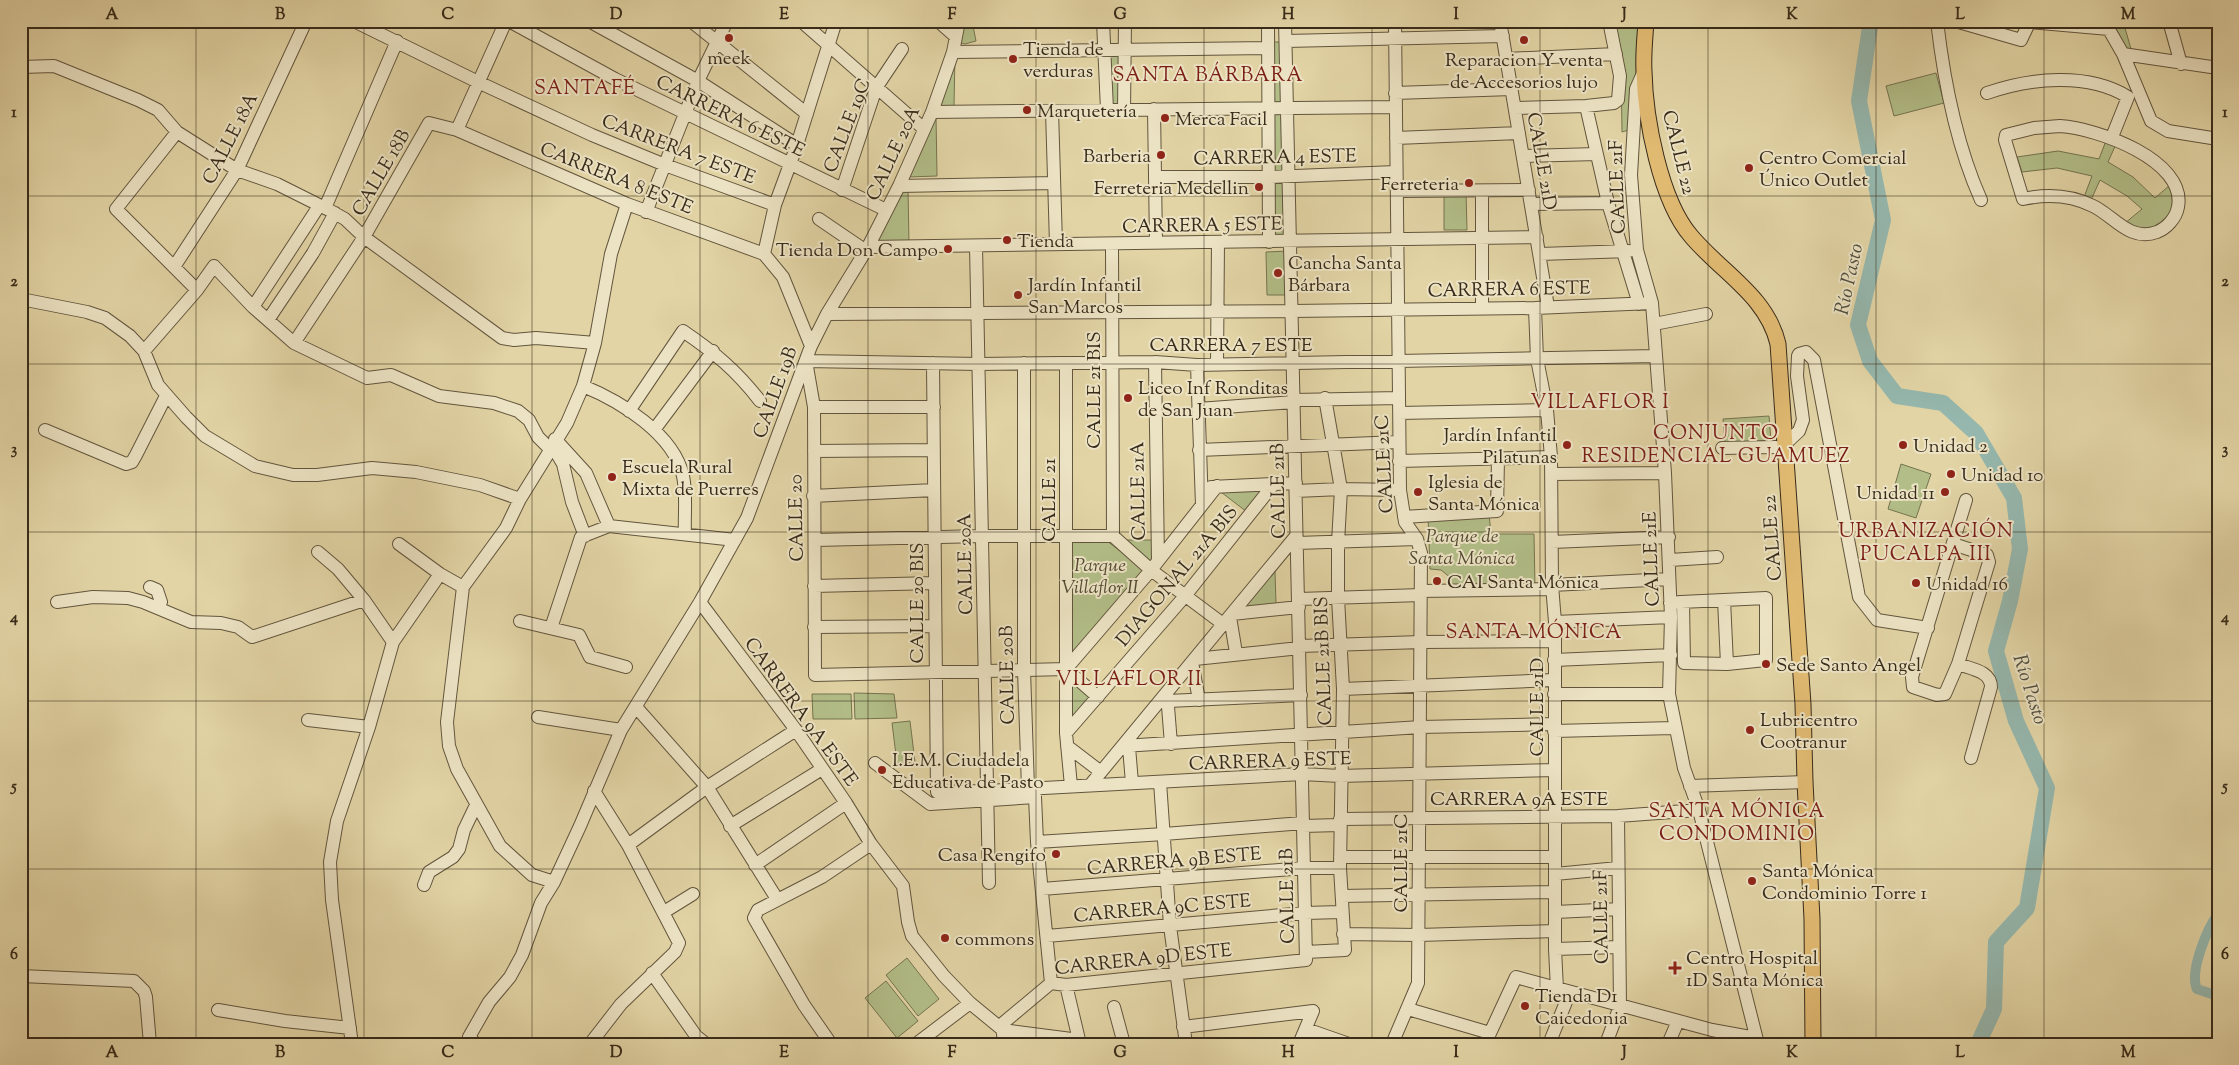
<svg xmlns="http://www.w3.org/2000/svg" width="2239" height="1065" font-family="'Sorts Mill Goudy',serif">
<style>
.green{fill:#b2bd87;stroke:#757450}
.lines{fill:none;stroke-linecap:round;stroke-linejoin:round}
.canal{stroke:#95b7ad;stroke-width:10}
.river{stroke:#95b7ad;stroke-width:16}
.minor-casing{stroke:#62553d;stroke-width:14}
.major-casing{stroke:#382b1a;stroke-width:17}
.minor{stroke:#ece3c4;stroke-width:12}
.major{stroke:#e1ba72;stroke-width:15}
.grid{fill:none;stroke:#382b1a;stroke-width:1;stroke-opacity:0.55}
.poi-dot{fill:#8f2418;stroke:#ece3c4;stroke-width:2}
.labels{text-anchor:middle;stroke-width:4;stroke-linejoin:round;paint-order:stroke}
.poi-label{font-size:19px;fill:#382b1a;stroke:#ece3c4;text-anchor:start}
.street-label{font-size:19px;fill:#382b1a;stroke:#ece3c4}
.park-label{font-size:19px;font-style:italic;fill:#504830;stroke:#ece3c4}
.neighbourhood-label{font-size:20px;letter-spacing:1px;fill:#7a1f14;stroke:#ece3c4}
.water-label{font-size:20px;font-style:italic;fill:#4f4e3f;stroke:#ece3c4}
.neatline{fill:none;stroke:#382b1a;stroke-width:2}
.grid-label{font-size:16px;text-anchor:middle;font-weight:bold;fill:#382b1a}
</style>
<rect width="100%" height="100%" fill="#e2d4a5"/>
<filter id="stains"><feTurbulence type="fractalNoise" baseFrequency=".004" numOctaves="4"/><feColorMatrix values="0 0 0 0 .2 0 0 0 0 .09 0 0 0 0 .02 0 0 0 .5 -.17"/></filter>
<radialGradient id="worn" r=".72"><stop offset=".6" stop-color="#630" stop-opacity="0"/><stop offset="1" stop-color="#630" stop-opacity=".3"/></radialGradient>
<!-- green -->
<path class="green" d="M961 21H972L976 41 965 44 957 42Z
M1611 21H1643L1632 129 1622 132 1621 67Z
M2106 21H2123L2131 49 2123 51Z
M1269 42H1280L1287 102 1270 103Z
M1107 51H1119L1120 104 1108 105Z
M955 56 954 106H937Z
M1936 73 1944 103 1894 116 1886 86Z
M1270 112 1288 113 1285 171 1271 172Z
M936 116 937 176 908 177Z
M2107 138 2117 142 2108 162 2133 177 2155 198 2170 185C2176 210 2172 218 2149 230L2124 224 2142 209 2127 196 2100 180 2091 200 2084 197 2092 176 2057 168 2022 172 2017 157 2058 151 2099 159Z
M1271 179H1284L1285 236H1272Z
M908 188 909 245H879L875 237 900 189Z
M1444 191H1466L1467 230H1444Z
M1289 251 1290 295H1267L1266 252Z
M1769 416 1771 440 1725 444 1723 419Z
M1901 464 1931 474 1916 518 1888 509Z
M1268 487 1247 512 1217 489Z
M1489 514 1491 534H1534L1535 588 1442 589 1451 578 1441 570 1430 569 1428 517Z
M1127 540H1155V557L1150 561Z
M1070 541H1107L1145 570 1068 664Z
M1275 571 1276 605 1243 609Z
M1068 676 1093 697 1067 730Z
M854 693 894 694 897 718 855 719Z
M812 694H851L852 719H813Z
M910 721 915 762 897 763 892 723Z
M907 958 939 999 918 1016 886 975Z
M886 981 918 1021 897 1038 865 998Z"/>
<g class="lines">
<!-- canal -->
<path class="canal" d="M2218 914C2207 929 2189 972 2197 989L2218 996"/>
<!-- river -->
<path class="river" d="M1868 21 1870 27 1859 101 1883 220 1858 325 1870 361 1897 396 1943 403 1976 433 2014 498 2020 549 2010 601 1996 651 2016 721 2047 788 2027 908 1996 942 1994 1009 1978 1044"/>
<!-- minor casing -->
<g class="minor-casing">
<path id="minor" d="M354 21 478 82 592 135 665 165 775 205
M509 21 615 79 886 210
M589 21 698 81 797 145
M691 21 807 114
M801 21 924 129
M938 21 955 36
M1103 21 1107 110
M1268 21 1269 242
M1500 21 1548 307
M1937 21C1944 82 1956 144 1981 200
M1955 21 2021 40 2030 21
M2104 21 2123 54 2151 121 2168 131 2218 139
M2169 21 2181 64
M2030 22 2109 29
M1286 41 1503 36
M953 52 1268 48
M2123 54 2218 68
M1507 59 1616 54
M21 67 54 66 138 100 158 110 177 132 237 170 277 184 329 210 345 219 364 237 502 338 514 340 536 338 595 343
M1644 71 1636 89 1631 175 1637 250 1652 303 1665 473 1671 617 1669 694 1684 768 1699 810 1758 1044
M1395 93 1512 89
M1987 93C2030 78 2088 72 2128 97L2112 137
M1586 106 1608 203 1639 304
M1515 108 1586 106 1614 103 1618 100 1620 76 1609 21
M1154 109 1156 243
M1124 110 1125 21
M1052 111 1056 244
M932 112 1396 107
M2060 126C2096 128 2187 160 2178 207 2176 218 2167 228 2157 232 2129 242 2114 216 2093 206 2071 195 2046 194 2023 199L2005 140 2006 135 2034 128Z
M457 130 627 204 764 254 783 277 811 346
M177 132 116 209 197 290
M1396 138 1519 133
M1523 156 1597 154
M1155 177H1269L1396 172
M899 186 1054 183
M842 190 876 88 902 49
M1397 191 1529 190
M1482 191V308
M1531 204 1608 203
M325 208 397 41
M646 212 698 81 727 21
M819 219 866 251
M1112 244 1113 536
M976 246 989 883
M868 247 1537 237
M764 254 775 205 797 145 836 21
M1540 254 1629 251
M174 267 237 170 306 21
M21 299 87 312 105 318 130 336 144 351 158 385 186 417 205 436 255 466 293 475H317L372 468 416 472 480 485 520 499
M253 307 319 206
M1535 308 1537 359 1547 410 1551 457 1552 585 1555 622V949L1557 989
M827 314 1292 311 1535 308 1652 303
M268 320 313 253 335 213
M1654 324 1706 314
M294 343 364 237 429 123 457 130 506 21
M144 351 197 290 214 266 253 307 294 343 367 378 391 375 439 396 494 403 518 411 529 420 538 437 551 450
M1155 362 1158 560
M933 363 937 792 987 791 1302 774 1340 776 1554 770
M1024 363V670L1028 788 1035 797 1037 842 1051 983
M1066 363V733L1071 786
M1217 364 1218 242
M1197 365 1202 505
M583 386C620 401 674 434 683 476 687 494 684 516 685 534
M1294 400 1399 398
M814 407H934
M1198 409 1294 402
M629 411 683 331C715 353 736 370 760 401
M1399 413 1547 410
M45 430 126 464 132 462 136 455 166 396
M654 430 713 351
M555 439 586 473 609 526
M1784 445 1799 431 1803 420 1797 376 1798 356 1799 354 1806 352 1814 360 1859 597 1877 620 1928 628
M553 447 563 464 572 502 585 536
M1722 448 1776 447
M1199 450 1399 442
M814 451 934 450
M1399 461 1551 457
M1552 474 1665 473
M1211 487 1296 483
M1296 491 1341 489 1400 490
M813 496 934 490
M1404 517 1497 511 1498 459
M816 540 982 536H1113L1151 570 1223 624
M1552 542 1669 537
M1297 543 1417 539
M399 544 440 574 463 587
M1953 544 1987 555 1989 562 1958 664 1945 694 1937 695 1913 687 1912 677 1966 500
M318 552 338 569 364 600
M1670 560 1717 557
M1552 585 1669 579
M814 586 935 583
M150 587 157 590 161 602 158 607
M1421 591 1552 589
M1299 599 1421 595
M1724 600 1727 664
M57 602 93 597 128 598 143 602 191 622 221 623 238 627 252 637 364 600 393 642
M700 602 796 730 846 803 871 844 903 886 908 922 912 936 944 976 970 1003 1003 1030
M1670 603 1681 602 1766 598V660L1727 664 1684 663 1683 602
M1232 614 1299 607
M1230 617 1236 653
M520 621 579 635 590 657 626 667
M1555 622 1671 617
M814 627 935 626
M551 628 581 537 609 526 735 540
M1300 646 1421 642 1555 641
M1195 659 1300 648
M1554 660 1671 655
M1192 662 1199 700
M1958 664C1971 669 1991 671 1991 687L1971 758
M1066 669 815 675 814 407 806 361 979 364 1155 362 1197 365 1656 356
M1066 669 1151 570 1217 486
M1066 669 1098 697
M1343 689 1554 680
M1167 694 1171 744
M1554 694H1669
M1168 701 1301 695
M636 707 707 787 777 899
M538 717 621 730
M308 720 369 727
M1554 731 1674 728
M1066 733 1185 596 1273 485
M1067 746 1101 772
M1123 746 1421 727 1554 724
M1129 747 1132 783
M875 763 930 804 1035 797
M1160 782 1170 926 1186 1044
M1091 784 1296 536
M1690 786 1805 782
M1340 819 1618 816 1699 810
M730 826 822 769
M1303 826 1339 825
M1037 842 1164 834 1303 823
M628 845 707 787 796 730
M1340 857H1555
M755 865 846 803
M1555 874 1618 868
M554 882 532 875 500 846 457 769 449 746 447 722 463 587 506 528 520 499 567 423 583 386 595 343 611 254 627 204
M424 885 429 872 453 857 459 849 464 830 476 805
M1042 889 1304 868H1340
M1342 896 1555 892
M664 912 693 894
M1555 912 1619 909
M1343 934 1419 935 1555 931
M1047 936 1305 913 1341 912
M1555 949 1619 947
M1306 952 1345 950 1340 868 1343 689 1338 598V543L1341 489 1325 398
M652 973 696 1036 706 1044
M21 976 134 981 144 991 146 997 150 1044
M1066 985 1080 1044
M1114 1007 1124 1044
M1408 1009 1490 1033
M218 1010 285 1021 350 1028
M1183 1027 1313 1011 1299 1044
M1306 1029 1349 1044
M1003 1030 1079 1040
M352 1044 332 900 330 862 337 821 369 727 393 642 440 574
M476 1044 469 1037 489 1002 510 977 522 955 541 903 554 882 580 826 621 730 700 602 747 518 811 346 827 314 868 247 899 186 932 112 953 52 959 21
M590 1044 621 1004 675 952 679 943 628 845 594 791
M831 1044 804 1005 754 918 758 910 822 877 871 844
M916 1044 970 1003
M1004 1044 1002 1024 1051 983 1066 985 1306 960 1285 21
M1392 1044 1418 983 1421 553 1417 539 1405 522 1400 490 1395 21
M1485 1044 1516 977 1712 1030 1756 1038
M1549 1044 1570 992
M1606 1044 1620 1006 1618 816
M1668 1044 1678 1021"/>
</g>
<!-- major casing -->
<g class="major-casing">
<path id="major" d="M1646 21C1645 38 1643 54 1644 71 1645 118 1660 200 1691 236 1721 272 1767 296 1778 344L1803 704 1805 782 1812 919 1813 1044"/>
</g>
<!-- minor -->
<use href="#minor" class="minor"/>
<!-- major -->
<use href="#major" class="major"/>
</g>
<!-- grid -->
<path class="grid" d="M196 21V1044M364 21V1044M532 21V1044M700 21V1044M868 21V1044M1036 21V1044M1204 21V1044M1372 21V1044M1540 21V1044M1708 21V1044M1876 21V1044M2044 21V1044M21 196H2218M21 364H2218M21 532H2218M21 701H2218M21 869H2218"/>
<!-- markers -->
<g class="poi-dot">
<circle cx="729" cy="38" r="5"/>
<circle cx="1524" cy="40" r="5"/>
<circle cx="1013" cy="59" r="5"/>
<circle cx="1027" cy="110" r="5"/>
<circle cx="1165" cy="118" r="5"/>
<circle cx="1161" cy="155" r="5"/>
<circle cx="1749" cy="168" r="5"/>
<circle cx="1469" cy="183" r="5"/>
<circle cx="1259" cy="187" r="5"/>
<circle cx="1007" cy="240" r="5"/>
<circle cx="948" cy="249" r="5"/>
<circle cx="1278" cy="273" r="5"/>
<circle cx="1018" cy="295" r="5"/>
<circle cx="1128" cy="398" r="5"/>
<circle cx="1567" cy="445" r="5"/>
<circle cx="1903" cy="445" r="5"/>
<circle cx="1951" cy="474" r="5"/>
<circle cx="612" cy="477" r="5"/>
<circle cx="1418" cy="492" r="5"/>
<circle cx="1945" cy="492" r="5"/>
<circle cx="1437" cy="581" r="5"/>
<circle cx="1916" cy="583" r="5"/>
<circle cx="1766" cy="664" r="5"/>
<circle cx="1750" cy="730" r="5"/>
<circle cx="882" cy="770" r="5"/>
<circle cx="1056" cy="854" r="5"/>
<circle cx="1752" cy="881" r="5"/>
<circle cx="945" cy="938" r="5"/>
<path d="M1672.5 960.5h5v5h5v5h-5v5h-5v-5h-5v-5h5z"/>
<circle cx="1525" cy="1006" r="5"/>
</g>
<g class="labels">
<!-- poi labels -->
<g class="poi-label">
<text x="1023" y="55">Tienda de<tspan x="1023" dy="22">verduras</tspan></text>
<text x="729" y="64" text-anchor="middle">meek</text>
<text x="1524" y="66" text-anchor="middle">Reparacion Y venta<tspan x="1524" dy="22">de Accesorios lujo</tspan></text>
<text x="1037" y="117">Marquetería</text>
<text x="1175" y="125">Merca Facil</text>
<text x="1151" y="162" text-anchor="end">Barberia</text>
<text x="1759" y="164">Centro Comercial<tspan x="1759" dy="22">Único Outlet</tspan></text>
<text x="1459" y="190" text-anchor="end">Ferreteria</text>
<text x="1249" y="194" text-anchor="end">Ferreteria Medellin</text>
<text x="1017" y="247">Tienda</text>
<text x="938" y="256" text-anchor="end">Tienda Don Campo</text>
<text x="1288" y="269">Cancha Santa<tspan x="1288" dy="22">Bárbara</tspan></text>
<text x="1028" y="291">Jardín Infantil<tspan x="1028" dy="22">San Marcos</tspan></text>
<text x="1138" y="394">Liceo Inf Ronditas<tspan x="1138" dy="22">de San Juan</tspan></text>
<text x="1557" y="441" text-anchor="end">Jardín Infantil<tspan x="1557" dy="22">Pilatunas</tspan></text>
<text x="1913" y="452">Unidad 2</text>
<text x="622" y="473">Escuela Rural<tspan x="622" dy="22">Mixta de Puerres</tspan></text>
<text x="1961" y="481">Unidad 10</text>
<text x="1428" y="488">Iglesia de<tspan x="1428" dy="22">Santa Mónica</tspan></text>
<text x="1935" y="499" text-anchor="end">Unidad 11</text>
<text x="1447" y="588">CAI Santa Mónica</text>
<text x="1926" y="590">Unidad 16</text>
<text x="1776" y="671">Sede Santo Angel</text>
<text x="1760" y="726">Lubricentro<tspan x="1760" dy="22">Cootranur</tspan></text>
<text x="892" y="766">I.E.M. Ciudadela<tspan x="892" dy="22">Educativa de Pasto</tspan></text>
<text x="1046" y="861" text-anchor="end">Casa Rengifo</text>
<text x="1762" y="877">Santa Mónica<tspan x="1762" dy="22">Condominio Torre 1</tspan></text>
<text x="955" y="945">commons</text>
<text x="1686" y="964">Centro Hospital<tspan x="1686" dy="22">1D Santa Mónica</tspan></text>
<text x="1535" y="1002">Tienda D1<tspan x="1535" dy="22">Caicedonia</tspan></text>
</g>
<!-- street labels -->
<g class="street-label">
<text transform="translate(731 115) rotate(26)" y="7">CARRERA 6 ESTE</text>
<text transform="translate(846 125) rotate(-69)" y="7">CALLE 19C</text>
<text transform="translate(229 138) rotate(-63)" y="7">CALLE 18A</text>
<text transform="translate(679 148) rotate(21)" y="7">CARRERA 7 ESTE</text>
<text transform="translate(1680 152) rotate(76)" y="7">CALLE 22</text>
<text transform="translate(892 153) rotate(-65)" y="7">CALLE 20A</text>
<text transform="translate(1275 156) rotate(-1)" y="7">CARRERA 4 ESTE</text>
<text transform="translate(1543 161) rotate(80)" y="7">CALLE 21D</text>
<text transform="translate(380 172) rotate(-60)" y="7">CALLE 18B</text>
<text transform="translate(617 177) rotate(22)" y="7">CARRERA 8 ESTE</text>
<text transform="translate(1616 187) rotate(-92)" y="7">CALLE 21F</text>
<text transform="translate(1202 224) rotate(-1)" y="7">CARRERA 5 ESTE</text>
<text transform="translate(1509 288) rotate(-1)" y="7">CARRERA 6 ESTE</text>
<text x="1231" y="351">CARRERA 7 ESTE</text>
<text transform="translate(1093 390) rotate(-90)" y="7">CALLE 21 BIS</text>
<text transform="translate(774 392) rotate(-70)" y="7">CALLE 19B</text>
<text transform="translate(1383 464) rotate(-93)" y="7">CALLE 21C</text>
<text transform="translate(1137 491) rotate(-91)" y="7">CALLE 21A</text>
<text transform="translate(1277 491) rotate(-91)" y="7">CALLE 21B</text>
<text transform="translate(1048 500) rotate(-90)" y="7">CALLE 21</text>
<text transform="translate(795 518) rotate(-91)" y="7">CALLE 20</text>
<text transform="translate(1771 538) rotate(-94)" y="7">CALLE 22</text>
<text transform="translate(1650 559) rotate(-92)" y="7">CALLE 21E</text>
<text transform="translate(964 564) rotate(-91)" y="7">CALLE 20A</text>
<text transform="translate(1176 575) rotate(-50)" y="7">DIAGONAL 21A BIS</text>
<text transform="translate(916 603) rotate(-90)" y="7">CALLE 20 BIS</text>
<text transform="translate(1322 661) rotate(-92)" y="7">CALLE 21B BIS</text>
<text transform="translate(1006 675) rotate(-91)" y="7">CALLE 20B</text>
<text transform="translate(1536 707) rotate(-90)" y="7">CALLE 21D</text>
<text transform="translate(802 711) rotate(54)" y="7">CARRERA 9A ESTE</text>
<text transform="translate(1270 760) rotate(-2)" y="7">CARRERA 9 ESTE</text>
<text x="1519" y="805">CARRERA 9A ESTE</text>
<text transform="translate(1174 860) rotate(-5)" y="7">CARRERA 9B ESTE</text>
<text transform="translate(1400 863) rotate(-90)" y="7">CALLE 21C</text>
<text transform="translate(1286 896) rotate(-91)" y="7">CALLE 21B</text>
<text transform="translate(1162 907) rotate(-5)" y="7">CARRERA 9C ESTE</text>
<text transform="translate(1600 917) rotate(-91)" y="7">CALLE 21F</text>
<text transform="translate(1143 958) rotate(-6)" y="7">CARRERA 9D ESTE</text>
</g>
<!-- park labels -->
<g class="park-label">
<text x="1462" y="542">Parque de<tspan x="1462" dy="22">Santa Mónica</tspan></text>
<text x="1100" y="571">Parque<tspan x="1100" dy="22">Villaflor II</tspan></text>
</g>
<!-- neighbourhood labels -->
<g class="neighbourhood-label">
<text x="1208" y="81">SANTA BÁRBARA</text>
<text x="585" y="94">SANTAFÉ</text>
<text x="1600" y="408">VILLAFLOR I</text>
<text x="1716" y="439">CONJUNTO<tspan x="1716" dy="23">RESIDENCIAL GUAMUEZ</tspan></text>
<text x="1926" y="537">URBANIZACIÓN<tspan x="1926" dy="23">PUCALPA III</tspan></text>
<text x="1534" y="638">SANTA MÓNICA</text>
<text x="1129" y="685">VILLAFLOR II</text>
<text x="1737" y="817">SANTA MÓNICA<tspan x="1737" dy="23">CONDOMINIO</tspan></text>
</g>
<!-- water labels -->
<g class="water-label">
<text transform="translate(1848 279) rotate(-78)" y="7">Río Pasto</text>
<text transform="translate(2031 689) rotate(72)" y="7">Río Pasto</text>
</g>
</g>
<!-- margin -->
<rect width="2239" height="1065" fill="none" stroke="#e2d4a5" stroke-width="55"/>
<rect x="28" y="28" width="2184" height="1010" class="neatline"/>
<g class="grid-label">
<text x="112" y="19">A</text>
<text x="280" y="19">B</text>
<text x="448" y="19">C</text>
<text x="616" y="19">D</text>
<text x="784" y="19">E</text>
<text x="952" y="19">F</text>
<text x="1120" y="19">G</text>
<text x="1288" y="19">H</text>
<text x="1456" y="19">I</text>
<text x="1624" y="19">J</text>
<text x="1792" y="19">K</text>
<text x="1960" y="19">L</text>
<text x="2128" y="19">M</text>
<text x="14" y="117">1</text>
<text x="2225" y="117">1</text>
<text x="14" y="286">2</text>
<text x="2225" y="286">2</text>
<text x="14" y="454">3</text>
<text x="2225" y="454">3</text>
<text x="14" y="622">4</text>
<text x="2225" y="622">4</text>
<text x="14" y="791">5</text>
<text x="2225" y="791">5</text>
<text x="14" y="959">6</text>
<text x="2225" y="959">6</text>
<text x="112" y="1057">A</text>
<text x="280" y="1057">B</text>
<text x="448" y="1057">C</text>
<text x="616" y="1057">D</text>
<text x="784" y="1057">E</text>
<text x="952" y="1057">F</text>
<text x="1120" y="1057">G</text>
<text x="1288" y="1057">H</text>
<text x="1456" y="1057">I</text>
<text x="1624" y="1057">J</text>
<text x="1792" y="1057">K</text>
<text x="1960" y="1057">L</text>
<text x="2128" y="1057">M</text>
</g>
<rect width="100%" height="100%" filter="url(#stains)"/>
<rect width="100%" height="100%" fill="url(#worn)"/>
</svg>
